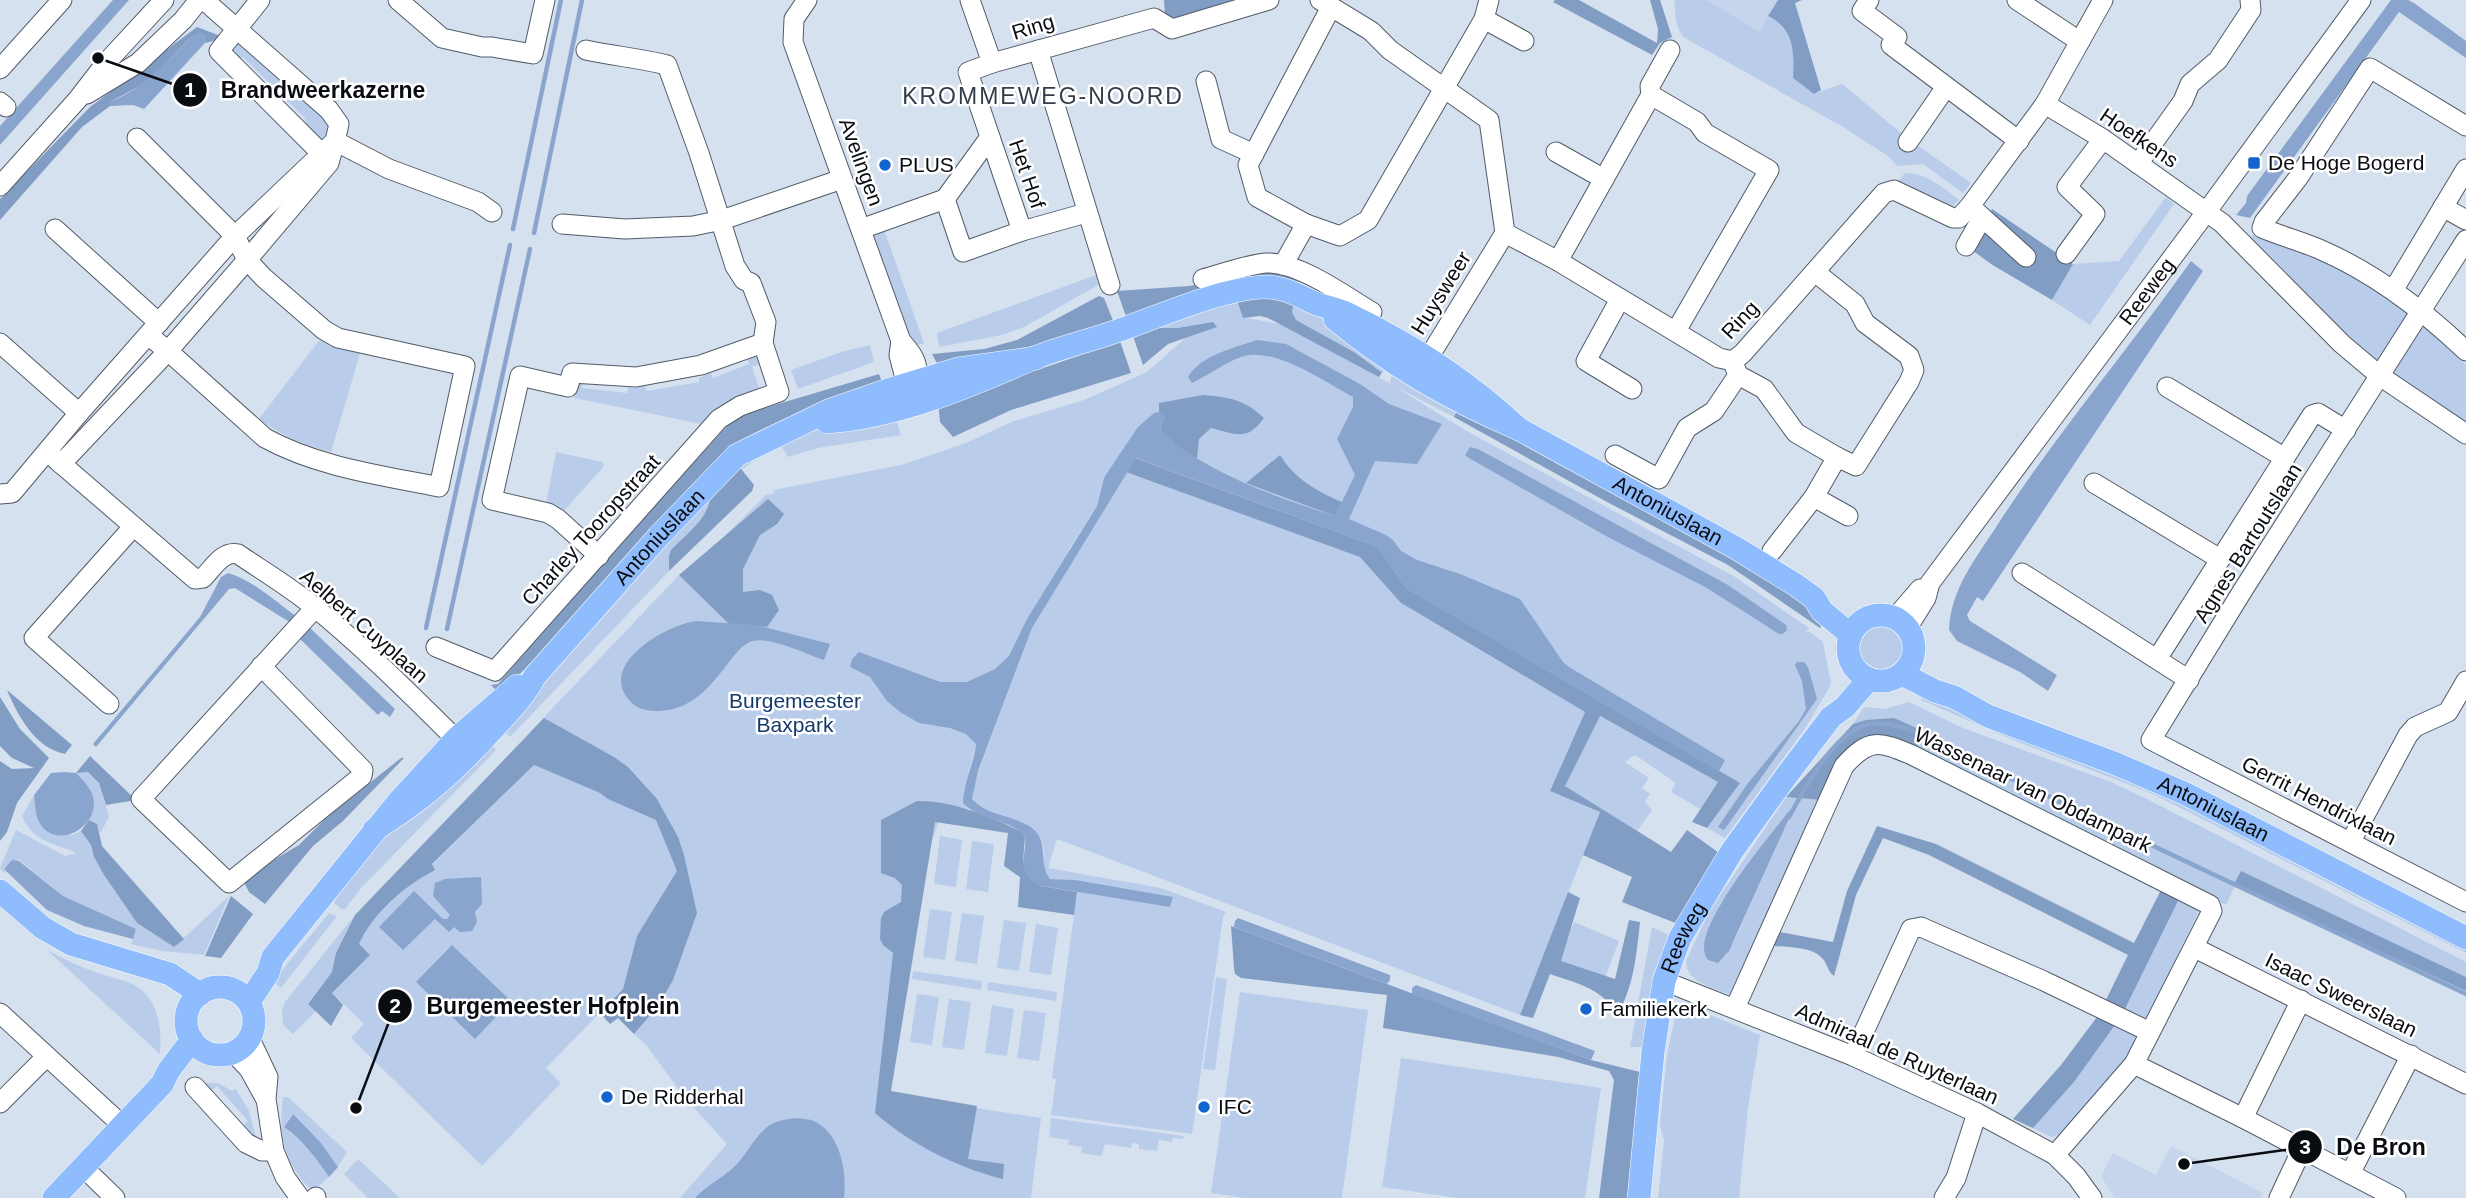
<svg xmlns="http://www.w3.org/2000/svg" width="2466" height="1198" font-family="Arial,sans-serif">
<style>
.built{fill:#c6d5eb}
.green{fill:#b9cce9;fill-rule:evenodd}
.forest{fill:#819dc4}
.water{fill:#8aa5cd}
.lines{fill:none;stroke-linecap:round;stroke-linejoin:round}
.stream{stroke:#8aa5cd;stroke-width:4.5}
.minor-casing{stroke:#525b68;stroke-width:21}
.major-casing{stroke:#fff;stroke-width:24}
.minor{stroke:#fff;stroke-width:19}
.major{stroke:#8fbcfc;stroke-width:23}
.poi-dot{fill:#1265cf;stroke:#fff;stroke-width:2.5}
.labels{text-anchor:middle;stroke-width:5;stroke-linejoin:round;paint-order:stroke}
.street-label{font-size:21px;fill:#090c11;stroke:#fff}
.poi-label{font-size:21px;fill:#090c11;stroke:#fff;text-anchor:start}
.park-label{font-size:21px;fill:#15396b;stroke:#fff}
.neighbourhood-label{font-size:23px;letter-spacing:2px;fill:#343c48;stroke:#fff}
.leader{fill:none;stroke:#090c11;stroke-width:2.5}
.callout-dot{fill:#090c11;stroke:#fff;stroke-width:2.5}
.mark-label{font-size:21px;text-anchor:middle;font-weight:bold;fill:#fff}
.callout-label{font-size:23px;text-anchor:middle;font-weight:bold;fill:#090c11;stroke:#fff;stroke-width:5;stroke-linejoin:round;paint-order:stroke}
</style>
<rect width="100%" height="100%" fill="#d6e1f0"/>
<!-- built -->
<path class="built" d="M1707 0H1778L1760 32Z
M2171 1146 2263 1193 2261 1198H2114L2101 1176 2113 1153 2156 1175Z"/>
<!-- green -->
<path class="green" d="M1674 0H1707L1760 32 1768 16C1795 29 1794 53 1793 78L1814 94 1842 84 1907 138 1971 183 1963 193 1923 164 1897 166 1888 156 1843 127 1685 38C1674 27 1676 15 1674 0Z
M237 39 322 113 329 123V136L319 145 306 131 305 118 242 56 240 66 228 48Z
M1905 173C1927 173 1942 187 1959 200L1953 206 1898 181Z
M2166 197 2174 204 2090 325 2052 300 2073 264 2119 261Z
M882 224 924 343 915 346 906 332 873 238Z
M2256 233 2327 260 2411 312 2377 361 2337 326 2247 240Z
M1104 272 1105 281 1024 327 1002 335 939 347 937 333Z
M1237 300 1243 317 1299 328 1390 384 1392 373 1458 408 1454 417 1394 386 1465 430 1735 577 1809 628 1806 632H1810L1823 642 1831 683 1829 688 1806 727 1725 838 1707 828 1735 790 1382 580 1401 603 1414 611 1585 712 1550 791 1600 812 1520 1015 1057 839 1048 868 1161 888 1226 912 1223 917 1192 1134 1051 1115 1056 1079 1052 1078 1077 892 1169 906 1075 880 1050 879C1038 861 1047 856 1042 842 1035 820 988 816 972 799L973 786 1032 628 1126 472 1254 516 1113 465 1103 481 1097 506 1070 548 976 744 963 792V802L968 809 945 804 905 916 888 1094 1041 1118 1031 1198H680L727 1144 684 1097 647 1046 634 1034 637 936 623 989 546 1068 561 1083 482 1166 351 1038 364 1024 332 993 369 955 352 938 416 872 432 865 534 765 600 793 608 799 646 806 529 733 679 575 683 578 766 495 775 493 773 490 901 465 966 443 1014 421 1084 400 1147 372 1190 334 1213 322 1177 328H1157Z
M1294 303 1315 314 1386 365V369L1381 373 1354 352 1296 320 1292 312Z
M2418 326C2433 327 2456 354 2466 365V427L2391 373Z
M324 334 361 350 331 452C303 445 282 436 259 419Z
M870 345 874 362 798 389 791 370 841 352Z
M756 351 762 363 752 367 760 390 707 425 574 398 577 382 583 383 582 388 627 393 628 387 634 388 645 386 647 391 699 382V378L711 373 713 378 749 364 747 355Z
M895 417 901 435 818 448 788 457 782 447 759 456 743 469 738 465 791 437 832 426Z
M556 452 602 462 604 466 562 513 546 504Z
M710 495C710 518 686 535 671 550L669 556V571L510 737 503 730 556 666Z
M1860 648a21 21 0 1 1 42 0a21 21 0 1 1-42 0Z
M1926 692 2164 792 2466 945V953L2153 794 2016 741 1921 700Z
M1909 702 1963 728 2111 782 2145 798 2466 962V977L2241 872 2226 905 1915 752 1923 732 1866 720 1853 724 1864 707 1885 709Z
M1599 716 1718 782 1700 809 1671 792 1676 783 1635 755 1625 762 1649 778 1642 788 1650 794 1645 802 1652 810 1637 831 1565 786Z
M489 740 496 750 362 887 345 909H341L334 903 362 855Z
M88 772 99 783 109 817 100 834 97 824 89 820C96 802 88 786 76 773Z
M34 795 36 813 72 835 81 831 91 845 94 857 104 875 137 923 174 947 229 896 204 955 162 951 131 944 136 929 63 896 18 859 4 873 0 868 16 830 65 856 76 853C52 842 34 843 22 816Z
M1786 797 1821 800 1733 996C1715 988 1686 983 1686 961L1709 912ZM1792 812 1736 937 1725 957 1709 926 1722 901Z
M940 836 962 840 956 887 934 884Z
M972 841 994 844 988 892 966 889Z
M2180 897 2201 907 2144 1023 2123 1013Z
M930 909 952 912 945 960 923 957Z
M329 913 337 916 281 988 273 981Z
M962 913 984 916 977 964 955 961Z
M355 915 336 953 335 966 332 972 308 1003 316 1011 293 1034 283 1025 282 1010 285 1002Z
M1004 920 1026 923 1019 971 997 968Z
M1574 922 1619 941 1605 978 1558 961Z
M1036 924 1058 928 1051 975 1029 972Z
M1652 927 1673 937 1646 1047H1630Z
M47 950C64 959 80 967 98 973 107 976 116 978 125 981 158 992 162 1024 160 1054Z
M913 971 982 981 981 990 912 979Z
M1216 977 1227 979 1215 1070 1203 1069Z
M988 982 1057 992 1056 1001 987 990Z
M1240 992 1368 1010 1342 1198H1245L1211 1193Z
M917 994 939 997 932 1045 910 1042Z
M949 999 971 1002 964 1050 942 1047Z
M992 1005 1014 1009 1007 1056 985 1053Z
M1685 1005 1760 1035 1748 1108 1739 1198H1658L1664 1140 1660 1125 1667 1055 1677 1007Z
M1024 1010 1046 1013 1039 1061 1017 1058Z
M2115 1025 2136 1036 2126 1059 2063 1133 2052 1137 2033 1128 2074 1082Z
M1401 1058 1601 1088 1585 1198H1458L1382 1187Z
M199 1083H218L232 1091 236 1089 249 1111 257 1141 240 1128 248 1121 217 1086 209 1093Z
M283 1097H288L347 1152 338 1167 321 1143 292 1114 284 1127 309 1149 329 1177 313 1191C283 1164 278 1135 283 1097Z
M1051 1118 1184 1136 1183 1139 1173 1138 1172 1142 1159 1140 1157 1151 1139 1149V1144L1132 1143 1131 1148 1105 1144 1101 1156 1081 1153 1082 1147 1068 1145 1069 1140 1049 1137Z
M358 1159 400 1198H368L344 1174Z"/>
<!-- forest -->
<path class="forest" d="M1164 0H1234L1175 18 1165 15Z
M1555 0H1579L1657 43 1658 29 1650 0H1660L1672 37 1660 43 1652 55 1553 2Z
M1778 0H1802L1795 3 1821 90 1814 94 1793 78C1794 53 1795 29 1768 16Z
M197 27 218 35 221 39 205 43 203 34 191 37 147 82 110 102V106L82 127 0 220V199L90 107Z
M1992 209 2073 264 2052 300 1991 264 1972 250 1983 228 2030 258 2032 249 1989 216Z
M1270 264 1299 282 1281 279 1127 319 1117 291 1189 286 1211 282Z
M1099 296 1104 298 1114 323 1045 348 939 367 932 354 984 349 1017 340Z
M1254 298H1274L1294 303 1292 312 1296 320 1354 352 1381 372 1383 371 1379 377 1268 318 1260 316 1243 318 1237 300Z
M1213 322 1217 327 1168 344 1143 365 1133 336 1157 328H1177Z
M1120 341 1131 373 1011 410 953 437 940 422 938 400 1052 365Z
M879 374 884 387 757 432 732 445 552 643 502 691 499 693 491 685 498 684 609 556 730 423 738 416Z
M1203 395C1229 397 1245 400 1264 418 1247 442 1236 434 1211 428L1199 439 1197 459 1184 451 1162 433 1160 429 1164 416 1159 412V403Z
M1458 408 1739 558 1827 619 1820 628 1728 565 1607 502 1454 417Z
M1280 455C1295 479 1316 491 1342 502L1335 516 1246 483Z
M1135 458 1378 547 1406 588 1740 783 1707 828 1692 822 1718 782 1600 716 1565 786 1671 852 1687 830 1722 855 1678 924 1622 902 1632 877 1583 855 1600 812 1550 791 1585 712 1401 603 1360 557 1126 472Z
M738 465 754 485 752 491 669 571V556L671 550C686 534 710 518 710 495Z
M768 499 784 514 777 524 760 535 743 569V592L760 590 772 595 779 610 767 627 729 624 679 575Z
M7 690 72 745 65 754C35 748 18 716 7 690Z
M0 697 20 729 49 758 17 803 7 832 0 841V761L12 769 34 768 12 758 0 746Z
M544 718 614 757 628 767 657 799 678 837 684 855 697 913 673 980 658 1006 634 1034 618 1018 610 1024 600 1013 623 989 637 936 677 871 656 820 608 799 600 793 534 765 432 864 435 870C404 886 373 913 359 944L370 955 332 993 343 1005 331 1026 308 1004 332 972 336 953 355 915Z
M1894 718 1923 731 1915 752 1885 739 1821 800 1786 797 1853 724 1866 720Z
M90 756 136 800 106 805 99 783 88 772 76 773Z
M401 758H404L343 821 313 846 265 904 249 892 244 882 248 875 299 845 327 817Z
M917 801C953 801 987 815 1020 831L1025 836 1023 862 1041 886 1077 892 1074 915 1018 907 1020 877 1004 866 1008 833 935 822 891 1091 977 1106 968 1159 1004 1164 1003 1179C956 1167 912 1145 875 1113L893 953 883 945 880 939 881 918 884 912 901 902 902 885 895 878 881 873V820Z
M89 820 97 824 102 846 184 939 174 947 137 923 104 875 94 857 91 845 81 831Z
M1877 826 1936 844 2134 943 2162 888 2180 897 2123 1013 2104 1004 2128 955 1929 855 1883 838 1856 895 1834 976C1827 971 1828 964 1822 958 1813 947 1787 947 1774 946L1780 932 1833 942 1847 891Z
M2241 871 2466 977V991L2234 884Z
M1568 892 1580 898 1561 961 1615 979 1629 920 1640 922C1636 958 1634 986 1616 1018 1608 989 1575 983 1550 974L1533 1018 1520 1015Z
M231 896 253 914 221 958 205 956Z
M1231 926 1591 1060 1644 1073 1631 1198H1599L1614 1080 1609 1071 1558 1057 1383 1028 1387 995 1241 978 1235 974 1234 968Z
M2097 1017 2115 1025 2074 1082 2033 1128 2013 1119 2061 1065Z"/>
<!-- water -->
<path class="water" d="M113 0H129L0 145V126Z
M2391 0H2408L2414 3 2466 41V58L2399 12 2250 218 2236 215 2246 203 2247 196Z
M200 32 203 34 205 43 144 109 133 105 110 106 109 102C144 89 166 62 191 37Z
M2191 261 2203 271 1983 601 1977 597 1967 615 1970 621 2057 675 2048 691 2020 672 1957 641 1949 630C1950 589 1977 557 1998 524 2057 433 2128 350 2191 261Z
M1257 340 1286 344 1360 384 1389 404 1442 424 1417 464 1375 461 1349 519 1386 535 1393 540 1401 551 1417 560 1460 574 1520 599 1563 662 1569 667 1725 760 1719 771 1406 588 1378 547 1136 458 1032 628 978 771 972 799C988 816 1013 815 1032 828 1050 842 1037 860 1050 879L1075 880 1173 897 1170 907 1041 886C1013 873 1027 859 1025 836 1008 818 979 821 963 803 963 782 974 764 976 744L966 734 950 728 919 723 900 712 887 701 870 677 850 667 852 659 859 652 940 682H967L995 669 1009 656 1027 619 1097 506 1104 478 1119 455 1138 427 1154 413 1159 412 1164 416 1160 429 1162 433C1210 474 1275 497 1335 516L1355 475 1337 439 1353 407V397C1325 382 1272 345 1241 357 1224 363 1209 375 1192 383L1188 377C1201 355 1234 348 1257 340Z
M1470 447 1478 449 1728 585 1786 625 1787 630 1783 634H1779L1707 588 1606 536 1469 458 1465 455Z
M228 573C254 581 275 601 297 617L291 623 235 588 229 589 96 747 93 744 200 617 221 577Z
M696 621 756 625 830 644 824 660C806 654 765 633 748 643 741 646 734 656 729 662 710 687 692 710 658 711 647 711 636 709 629 700 598 664 666 625 696 621Z
M308 626 395 709 390 717 382 711 378 715 298 637Z
M1797 662H1804L1808 667 1817 699 1724 830 1718 827 1748 783 1799 721 1806 709 1802 681 1795 665Z
M65 772 76 773C82 779 89 786 92 794 104 825 56 853 39 822 35 813 35 804 34 795L51 773Z
M1789 811 1792 812 1729 951 1718 963 1708 960C1685 934 1771 835 1789 811Z
M12 860 19 861 63 896 136 929 133 939 84 926 47 910 5 870V868Z
M481 877 482 904 475 912 477 922 472 931 460 932 454 927 449 932 435 919 403 950 379 927 414 891 443 919H447L450 915 433 896 435 883 445 879Z
M1238 918 1390 975V980L1387 984 1234 927 1235 921Z
M452 945 511 1001 475 1039 416 982Z
M1416 985 1595 1051 1591 1060 1412 994V988Z
M293 1114 321 1143 338 1167 329 1177C316 1158 303 1140 284 1127Z
M797 1118C802 1119 809 1119 814 1121 841 1134 847 1172 844 1198H695C706 1186 721 1179 734 1167 746 1156 753 1139 766 1128 774 1121 786 1119 797 1118Z"/>
<g class="lines">
<!-- stream -->
<path class="stream" d="M513 229 561 0
M534 233 582 0
M426 628 510 245
M447 629 530 249
M1789 817C1805 788 1834 731 1869 724 1902 718 1965 755 1995 771L2466 994"/>
<!-- minor casing -->
<g class="minor-casing">
<g id="minor">
<path d="M260 0 219 51 321 153"/>
<path d="M398 0 442 38 482 47H492L533 54 545 0"/>
<path d="M807 0 794 19 793 42 901 341C908 349 917 359 917 371 918 380 916 384 919 393"/>
<path d="M970 0 992 63 1154 18 1172 29 1269 0"/>
<path d="M1320 0 1371 31 1390 50 1489 120 1505 233 1558 261 1719 358 1733 361 1743 353 1884 193 1894 190 1953 218H1959L1970 206 2045 104 2103 0"/>
<path d="M1869 0 1862 11 1897 37 1891 45 2019 141"/>
<path d="M2017 0 2079 41"/>
<path d="M1331 7 1248 165 1257 197 1306 224 1340 236 1368 220 1484 19 1489 0"/>
<path d="M1484 19 1524 41"/>
<path d="M1038 50 1110 285"/>
<path d="M0 69 62 0"/>
<path d="M1206 81 1221 139 1254 154"/>
<path d="M87 94 138 63 183 20 199 0"/>
<path d="M1651 95 1650 86 1670 50"/>
<path d="M0 102 6 107"/>
<path d="M2045 104 2103 139 2222 223 2342 344 2380 376 2466 434"/>
<path d="M2466 126 2370 68 2298 178 2264 222 2262 228C2281 236 2300 241 2319 249 2375 273 2422 309 2466 351"/>
<path d="M137 138 235 236 247 260 264 278 324 330 338 338 465 366 439 487C380 475 318 467 265 438L168 351 148 335"/>
<path d="M1908 142 1946 87"/>
<path d="M1556 152 1604 179"/>
<path d="M2138 164 2183 101 2190 84 2218 60 2251 10 2250 0"/>
<path d="M0 186 78 99 105 64 164 0"/>
<path d="M945 199 963 252 1022 231 990 137"/>
<path d="M1970 206 2026 257"/>
<path d="M2443 207 2466 220"/>
<path d="M562 224 625 229 693 226 722 220 842 179"/>
<path d="M55 229 159 323"/>
<path d="M861 229 945 199 990 137 968 72 992 63"/>
<path d="M1022 231 1086 213"/>
<path d="M2466 240 2243 590 2151 740 2466 902"/>
<path d="M1966 246 1982 218"/>
<path d="M2066 254 2095 214 2067 187 2103 139"/>
<path d="M1558 261 1651 95 1697 122 1705 133 1769 170 1676 331"/>
<path d="M1283 265 1306 224"/>
<path d="M1815 272 1855 304 1865 323 1909 356 1914 370 1909 382 1856 466 1837 457"/>
<path d="M1203 279C1222 274 1248 264 1267 263 1299 262 1345 296 1372 312"/>
<path d="M2394 289 2466 169"/>
<path d="M1620 299 1586 361 1632 389"/>
<path d="M901 341 899 355 904 374 915 381"/>
<path d="M0 343 79 413"/>
<path d="M1421 370 1505 233"/>
<path d="M1738 375 1764 389 1796 433 1837 457 1814 497 1772 551"/>
<path d="M2167 387 2285 458"/>
<path d="M51 455 195 579 203 578C213 568 223 550 238 554 263 571 290 587 313 606 367 650 417 701 467 750"/>
<path d="M1615 455 1659 479 1687 428 1714 411 1738 375 1733 362"/>
<path d="M61 464 168 351 247 260 329 163 335 141 389 169 478 202 492 212"/>
<path d="M2094 483 2220 559"/>
<path d="M0 494 12 493 79 413 235 236 335 141 339 124 329 110 204 0"/>
<path d="M1814 497 1848 516"/>
<path d="M599 556 558 519 548 513 492 500 520 376 568 387 572 373 636 377 701 365 763 343"/>
<path d="M2022 573 2189 680"/>
<path d="M1895 618 1920 589"/>
<path id="s1" d="M1908 627 1926 598 1930 583 2207 211 2361 0"/>
<path d="M436 647 495 671 719 419 740 406 779 392 763 343 766 322 751 283 744 280 735 266 699 153 667 65C639 58 613 56 586 50"/>
<path d="M2157 659 2312 415 2318 413 2346 430"/>
<path d="M261 666 363 770 362 776 229 883 141 799 315 608"/>
<path d="M109 704 34 638 133 527"/>
<path d="M2351 841 2408 735 2415 727 2448 712 2466 681"/>
<path d="M2195 948 2466 1084"/>
<path d="M1664 981 1853 1056 1977 1113 2055 1155 2076 1176 2092 1198"/>
<path d="M1735 1008 1844 766C1869 738 1879 741 1912 755L2210 905 2212 911 2134 1064 2055 1155"/>
<path d="M0 1013 123 1126"/>
<path d="M250 1039 268 1077 266 1099 274 1151 285 1177 300 1198"/>
<path d="M234 1053 249 1069 265 1098"/>
<path d="M1853 1056 1911 929 1921 927 2044 981 2150 1032"/>
<path d="M2134 1064 2243 1118 2396 1198"/>
<path d="M195 1087 246 1143 262 1151H274"/>
<path d="M0 1103 46 1057"/>
<path d="M2243 1118 2301 1000"/>
<path d="M83 1167 115 1198"/>
<path d="M2350 1174 2411 1055"/>
<path d="M315 1198 316 1197"/>
<path d="M1944 1198 1956 1178 1977 1113"/>
<path d="M2279 1198 2302 1149"/>
</g>
</g>
<!-- major casing -->
<g class="major-casing">
<g id="major">
<path id="s2" d="M1335 319C1390 365 1453 401 1519 429L1736 548 1796 585 1814 598 1822 611 1851 635"/>
<path d="M827 422C899 417 969 386 1034 358 1062 347 1092 340 1120 330 1160 316 1221 289 1262 287 1283 286 1299 296 1317 304 1329 308 1341 310 1352 316 1414 346 1469 382 1519 429"/>
<circle cx="1881" cy="648" r="33"/>
<path id="s3" d="M1902 674 1935 691 1954 697 1988 716 2114 763 2186 794 2466 938"/>
<path id="s4" d="M374 830C422 800 453 773 491 731 507 714 523 698 535 676L659 536 737 455 830 410 888 390 958 369 1036 358"/>
<path d="M0 891 43 928 71 944 170 974 200 994"/>
<circle cx="220" cy="1021" r="34"/>
<path d="M249 1002 268 973 273 957 399 801 456 739 517 686"/>
<path d="M54 1198 162 1084 169 1070 192 1040"/>
<path id="s5" d="M1639 1198 1653 1052 1664 981 1680 938 1732 851 1787 775 1831 717 1845 707 1869 679"/>
</g>
</g>
<!-- minor -->
<use href="#minor" class="minor"/>
<!-- major -->
<use href="#major" class="major"/>
</g>
<!-- markers -->
<g class="poi-dot">
<rect x="2247" y="156" width="14" height="14" rx="3.5"/>
<circle cx="885" cy="165" r="7"/>
<circle cx="1586" cy="1009" r="7"/>
<circle cx="607" cy="1097" r="7"/>
<circle cx="1204" cy="1107" r="7"/>
</g>
<g class="labels">
<!-- street labels -->
<g class="street-label">
<text transform="translate(1033 27) rotate(-17)" y="7">Ring</text>
<text transform="translate(2139 138) rotate(34)" y="7">Hoefkens</text>
<text transform="translate(861 162) rotate(70)" y="7">Avelingen</text>
<text transform="translate(1027 174) rotate(71)" y="7">Het Hof</text>
<text dy="7" stroke="none"><textPath href="#s1" startOffset="413">Reeweg</textPath></text>
<text transform="translate(1441 293) rotate(-58)" y="7">Huysweer</text>
<text transform="translate(1740 320) rotate(-47)" y="7">Ring</text>
<text dy="7" stroke="none"><textPath href="#s2" startOffset="385">Antoniuslaan</textPath></text>
<text transform="translate(591 530) rotate(-48)" y="7">Charley Tooropstraat</text>
<text dy="7" stroke="none"><textPath href="#s4" startOffset="411">Antoniuslaan</textPath></text>
<text transform="translate(2248 543) rotate(-58)" y="7">Agnes Bartoutslaan</text>
<text transform="translate(364 626) rotate(41)" y="7">Aelbert Cuyplaan</text>
<text transform="translate(2033 790) rotate(26)" y="7">Wassenaar van Obdampark</text>
<text transform="translate(2319 801) rotate(27)" y="7">Gerrit Hendrixlaan</text>
<text dy="7" stroke="none"><textPath href="#s3" startOffset="340">Antoniuslaan</textPath></text>
<text dy="7" stroke="none"><textPath href="#s5" startOffset="266">Reeweg</textPath></text>
<text transform="translate(2341 995) rotate(26)" y="7">Isaac Sweerslaan</text>
<text transform="translate(1897 1054) rotate(24)" y="7">Admiraal de Ruyterlaan</text>
</g>
<!-- poi labels -->
<g class="poi-label">
<text x="2268" y="170">De Hoge Bogerd</text>
<text x="899" y="172">PLUS</text>
<text x="1600" y="1016">Familiekerk</text>
<text x="621" y="1104">De Ridderhal</text>
<text x="1218" y="1114">IFC</text>
</g>
<!-- park labels -->
<g class="park-label">
<text x="795" y="708">Burgemeester<tspan x="795" dy="24">Baxpark</tspan></text>
</g>
<!-- neighbourhood labels -->
<g class="neighbourhood-label">
<text x="1043" y="104">KROMMEWEG-NOORD</text>
</g>
</g>
<!-- callouts -->
<path class="leader" d="M98 58L190 90M356 1108L395 1006M2184 1164L2305 1147"/>
<g class="callout-dot">
<circle cx="98" cy="58" r="7"/>
<circle cx="356" cy="1108" r="7"/>
<circle cx="2184" cy="1164" r="7"/>
<circle cx="190" cy="90" r="18"/>
<circle cx="395" cy="1006" r="18"/>
<circle cx="2305" cy="1147" r="18"/>
</g>
<g class="mark-label">
<text x="190" y="97">1</text>
<text x="395" y="1013">2</text>
<text x="2305" y="1154">3</text>
</g>
<g class="callout-label">
<text x="323" y="98">Brandweerkazerne</text>
<text x="553" y="1014">Burgemeester Hofplein</text>
<text x="2381" y="1155">De Bron</text>
</g>
</svg>
